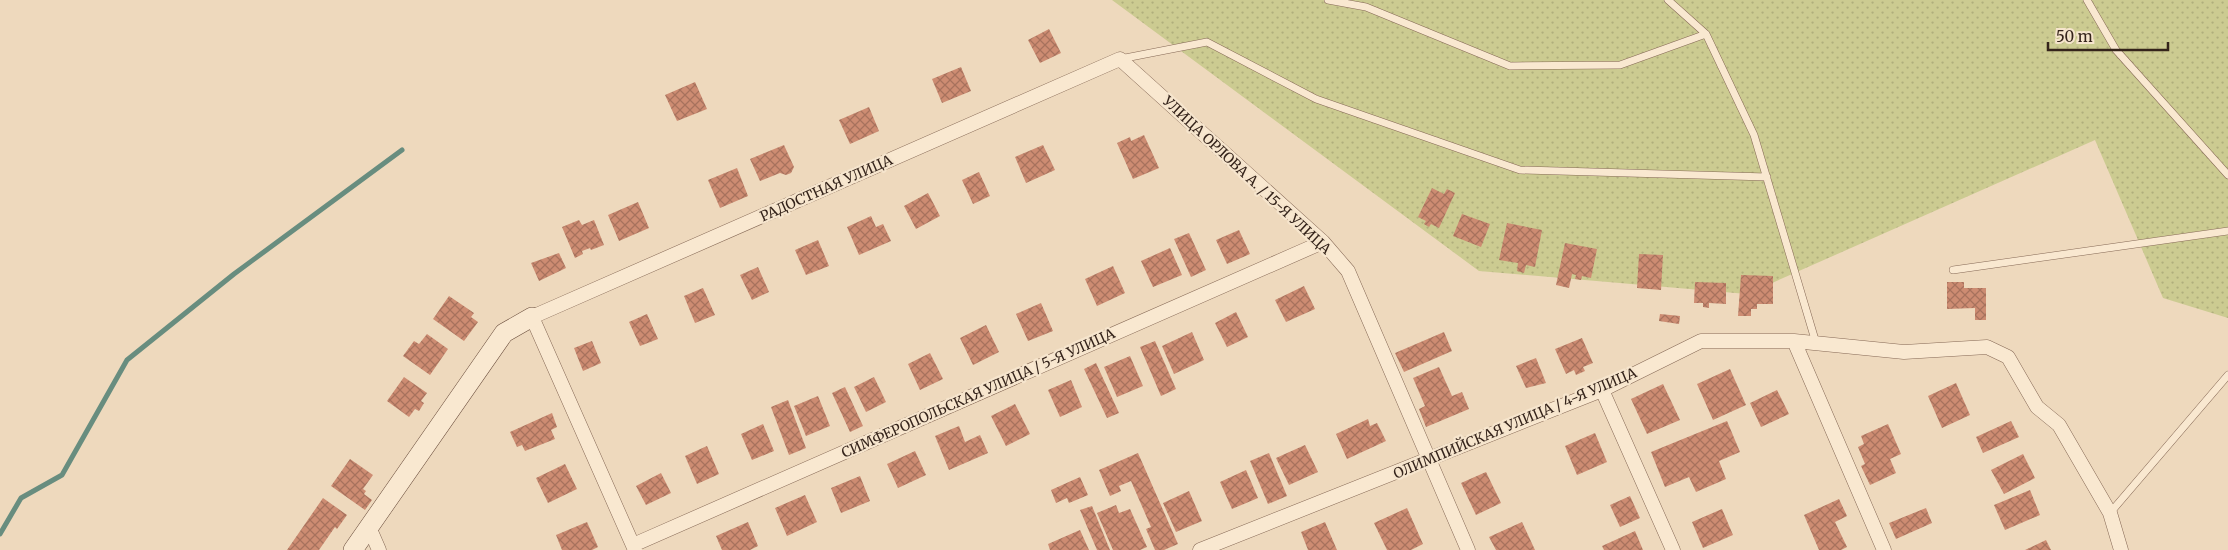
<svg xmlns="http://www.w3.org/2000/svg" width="2228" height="550" font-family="Merriweather,serif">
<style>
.garden{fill:url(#garden-dots)}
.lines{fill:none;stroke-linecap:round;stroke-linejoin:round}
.stream{stroke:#688d7f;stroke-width:5}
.building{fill:url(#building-cross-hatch)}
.lane-casing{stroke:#866956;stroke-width:8}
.street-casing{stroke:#866956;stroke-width:15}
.secondary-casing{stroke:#684b3a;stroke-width:20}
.lane{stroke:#f9e8d0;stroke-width:7}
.street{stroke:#f9e8d0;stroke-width:14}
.secondary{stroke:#f9e8d0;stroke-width:19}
.labels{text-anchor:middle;stroke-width:4.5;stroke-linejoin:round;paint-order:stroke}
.street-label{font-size:14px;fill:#35241b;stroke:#f6e5cd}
</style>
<defs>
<pattern id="garden-dots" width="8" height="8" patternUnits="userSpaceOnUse" patternTransform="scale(1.25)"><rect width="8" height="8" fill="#cccb91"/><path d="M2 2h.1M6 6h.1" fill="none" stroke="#b0ae7c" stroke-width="1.8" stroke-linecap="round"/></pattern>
<pattern id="building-cross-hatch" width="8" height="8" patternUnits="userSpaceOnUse" patternTransform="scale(1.25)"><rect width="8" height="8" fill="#cd8c72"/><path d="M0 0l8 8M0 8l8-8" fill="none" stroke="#a7725d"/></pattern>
</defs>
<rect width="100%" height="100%" fill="#eed9bd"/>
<!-- garden -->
<path class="garden" d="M1112 0H2228V318L2163 298 2095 140 1747 294 1479 271Z"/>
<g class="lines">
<!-- stream -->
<path class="stream" d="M0 534 21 498 62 475 127 360 234 274 402 150"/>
</g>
<!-- building -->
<path class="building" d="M1049 29 1061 53 1040 63 1028 40Z
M961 67 971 91 942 103 932 79Z
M695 82 707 109 677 121 665 95Z
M869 107 879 131 850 144 839 120Z
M1144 135 1159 168 1133 179 1117 143 1130 137 1131 141Z
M784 145 794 167 791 173 786 175 780 173 760 181 750 159Z
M1043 145 1055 170 1026 183 1015 157Z
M737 168 748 196 720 208 708 180Z
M979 172 990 196 973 204 962 180Z
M1432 188 1444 194 1447 189 1455 193 1439 228 1431 224 1429 227 1424 224 1426 221 1418 217Z
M928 193 940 216 916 229 904 206Z
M638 202 649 228 619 241 608 215Z
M1462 214 1490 224 1481 247 1453 236Z
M871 216 876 227 883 224 891 241 859 255 847 227Z
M579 220 582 225 594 220 604 245 591 250 590 248 582 251 583 254 575 258 562 227Z
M1507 223 1542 230 1535 267 1526 265 1524 273 1517 271 1518 263 1499 260Z
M1239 230 1250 254 1227 264 1216 240Z
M1189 233 1206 270 1191 277 1174 239Z
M818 240 829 266 806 275 795 250Z
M1565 243 1597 249 1591 278 1582 276 1581 280 1575 279 1576 275 1572 274 1569 288 1556 285Z
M1170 248 1182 275 1153 287 1141 261Z
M559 253 566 268 539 281 531 263Z
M1639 254 1663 255 1661 290 1637 288Z
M1113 266 1125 293 1097 306 1085 279Z
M758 267 769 292 752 300 740 275Z
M1741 275 1773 276V304H1757V309H1751V316H1738Z
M1695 282 1726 283V304L1709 303V308L1703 307V303H1694Z
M1947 282H1964V288H1986V320H1975V308L1947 309Z
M1304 286 1315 309 1286 322 1275 300Z
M703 288 715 315 695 323 684 296Z
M449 296 474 313 471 317 478 322 464 341 433 319Z
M1041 303 1053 331 1028 341 1016 314Z
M1236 312 1248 337 1227 347 1215 323Z
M647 314 658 339 640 346 629 322Z
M1660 314 1680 316 1679 324 1659 321Z
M986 325 999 352 973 365 960 338Z
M1192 332 1204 360 1174 374 1162 346Z
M1444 332 1452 351 1404 372 1395 353Z
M427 334 448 349 430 375 403 356 414 341 419 344Z
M1582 338 1593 363 1583 367 1585 371 1576 375 1574 370 1566 374 1555 349Z
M592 341 601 363 583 371 574 348Z
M1155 341 1176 389 1161 396 1140 347Z
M930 353 943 379 920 390 908 364Z
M1130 356 1143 386 1117 397 1104 367Z
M1536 358 1546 383 1526 388 1516 366Z
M1096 363 1119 413 1107 418 1084 369Z
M1439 367 1452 396 1462 392 1469 409 1426 427 1419 409 1425 406 1413 378Z
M1730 369 1746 405 1713 420 1697 384Z
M404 377 427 393 421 401 424 403 419 411 415 409 409 417 387 401Z
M874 377 886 402 866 412 854 387Z
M1071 380 1082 407 1060 417 1048 390Z
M1956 383 1970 415 1942 428 1928 396Z
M1663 384 1680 420 1647 434 1631 399Z
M845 387 863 426 850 432 832 393Z
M1777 390 1789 414 1761 427 1750 403Z
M818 396 830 426 806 436 794 406Z
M788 400 806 448 789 455 771 407Z
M1015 404 1030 434 1006 446 991 416Z
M552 413 557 427 551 430 555 439 525 451 522 445 517 447 510 432Z
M1368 419 1370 426 1377 423 1386 441 1347 459 1336 434Z
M1727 421 1740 452 1719 461 1726 479 1696 492 1689 477 1665 487 1651 452Z
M2011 421 2019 437 1983 453 1976 437Z
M763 424 774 451 752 460 741 434Z
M1888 424 1901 454 1890 459 1896 473 1870 485 1861 466 1865 464 1858 447 1864 444 1861 436Z
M959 426 965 442 980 435 988 453 949 470 935 436Z
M1595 433 1607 462 1577 475 1565 446Z
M1305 445 1318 472 1289 485 1276 458Z
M707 446 719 474 697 484 685 456Z
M915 451 926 475 898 488 887 464Z
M1138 453 1178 544 1164 550H1155L1146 529 1151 527 1131 481 1119 486 1121 491 1110 496 1099 470Z
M1269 453 1287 496 1268 504 1250 461Z
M2023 454 2035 478 2004 494 1991 470Z
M350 459 373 475 363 489 366 491 364 494 372 500 365 510 331 486Z
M565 464 577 489 548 503 536 478Z
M1246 470 1258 498 1232 509 1220 482Z
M1486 472 1501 503 1476 515 1461 483Z
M661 473 671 493 646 505 636 486Z
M860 476 870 501 841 513 831 488Z
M1080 477 1088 495 1069 503 1067 498 1056 503 1051 490Z
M2030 490 2040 515 2005 530 1994 505Z
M1189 491 1202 521 1176 532 1163 503Z
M805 495 817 522 787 536 775 508Z
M1630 496 1640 518 1620 527 1610 505Z
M323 498 347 515 337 529 335 527 319 550H287Z
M1839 499 1847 516 1835 522 1847 547 1841 550H1819L1804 515Z
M1116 505 1119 513 1130 509 1147 547 1140 550H1113L1097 513Z
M1092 506 1110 550H1097L1080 510Z
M1407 508 1423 544 1411 550H1387L1374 523Z
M1926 508 1932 523 1896 539 1889 523Z
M1722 509 1733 535 1703 548 1692 522Z
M587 522 598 547 592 550H562L556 535Z
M748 522 758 546 750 550H722L716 536Z
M1325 522 1337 550H1308L1301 532Z
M1522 522 1535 550H1496L1489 537Z
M1080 530 1089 550H1050L1048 544Z
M1635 531 1643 550H1604L1602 546Z
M2046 540 2051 550H2025Z"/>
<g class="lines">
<!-- lane casing -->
<g class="lane-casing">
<path id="lane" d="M1328 0 1366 7 1510 66 1620 65 1706 34
M1668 0 1706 34 1754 135 1816 343
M2087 0 2116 50 2228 175
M1120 59 1207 42 1316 99 1520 170 1767 177
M1953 270 2228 231
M2110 513 2228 375"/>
</g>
<!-- street casing -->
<g class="street-casing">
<path id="street" d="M1794 341 1884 550
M1602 390 1673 550
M369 527 379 550
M633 545 1323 242
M635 550 532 317 1120 59 1323 242 1348 271 1468 550
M1200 550 1602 390 1701 341H1794L1904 352 1987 347 2008 357 2037 407 2059 425 2110 513 2121 550"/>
</g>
<!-- secondary casing -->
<g class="secondary-casing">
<path id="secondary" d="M353 550 504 333 532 317"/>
</g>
<!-- lane -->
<use href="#lane" class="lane"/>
<!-- street -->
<use href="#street" class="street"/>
<!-- secondary -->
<use href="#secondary" class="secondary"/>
</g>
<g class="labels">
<!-- street labels -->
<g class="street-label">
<text transform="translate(1247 175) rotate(43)" y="5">УЛИЦА ОРЛОВА А. / 15-Я УЛИЦА</text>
<text transform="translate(826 188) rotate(-24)" y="5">РАДОСТНАЯ УЛИЦА</text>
<text transform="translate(978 393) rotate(-24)" y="5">СИМФЕРОПОЛЬСКАЯ УЛИЦА / 5-Я УЛИЦА</text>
<text transform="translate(1515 423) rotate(-23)" y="5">ОЛИМПИЙСКАЯ УЛИЦА / 4-Я УЛИЦА</text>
</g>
</g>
<!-- scale -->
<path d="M2048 42v8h120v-8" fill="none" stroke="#35241b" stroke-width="2.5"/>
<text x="2056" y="42" font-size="15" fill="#35241b" stroke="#f6e5cd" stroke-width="4" paint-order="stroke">50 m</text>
</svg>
